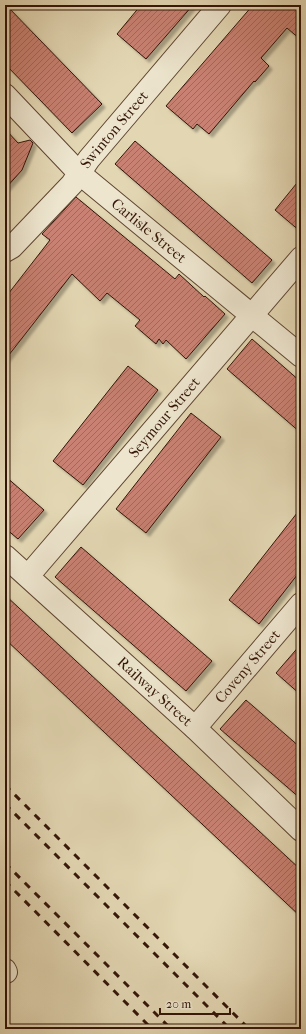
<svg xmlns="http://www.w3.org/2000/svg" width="306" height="1034" font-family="'IM FELL French Canon',serif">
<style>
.building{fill:url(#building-hatch);stroke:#331407;filter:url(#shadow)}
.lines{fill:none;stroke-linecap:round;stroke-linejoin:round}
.minor-casing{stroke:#5f4532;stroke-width:24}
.minor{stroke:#ede5ce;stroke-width:22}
.rail{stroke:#331407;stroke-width:3;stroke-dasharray:7 7;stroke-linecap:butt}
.labels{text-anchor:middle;stroke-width:3.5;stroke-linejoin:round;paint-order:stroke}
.street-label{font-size:15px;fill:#331407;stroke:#ede5ce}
</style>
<defs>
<pattern id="building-hatch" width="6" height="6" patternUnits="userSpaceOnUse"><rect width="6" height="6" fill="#c88172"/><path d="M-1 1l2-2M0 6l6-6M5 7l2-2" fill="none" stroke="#a3685c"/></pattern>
<filter id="shadow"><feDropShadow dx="3.5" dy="3.5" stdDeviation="1" flood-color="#0004"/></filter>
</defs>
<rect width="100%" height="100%" fill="#e3d7b3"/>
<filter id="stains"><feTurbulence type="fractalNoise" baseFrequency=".005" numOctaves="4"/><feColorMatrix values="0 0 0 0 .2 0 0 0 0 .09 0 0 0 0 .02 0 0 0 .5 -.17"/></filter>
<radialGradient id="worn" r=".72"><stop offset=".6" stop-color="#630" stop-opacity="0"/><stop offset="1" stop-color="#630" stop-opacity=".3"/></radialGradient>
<!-- building -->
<path class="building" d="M5 5H6L102 104 72 133 5 64Z
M141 5H193L146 59 117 34Z
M253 5H301V40L287 28 261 58 269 66 255 82 254 81 209 134 197 124 193 129 166 106Z
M5 129 18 143 30 140 33 143 22 170 5 189Z
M135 141 272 260 252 283 115 164Z
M301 178V232L275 210Z
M76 197 175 279 179 274 204 297 205 296 225 314 186 359 166 340 163 344 159 339 156 344 135 326 140 320 107 293 100 301 72 274 5 360V298L50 240 42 234Z
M252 339 301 382V433L227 369Z
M128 366 158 390 83 485 53 461Z
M191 413 221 437 146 533 116 509Z
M5 476 44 510 18 539 5 528Z
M301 508V570L259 624 229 600Z
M81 547 212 661 186 691 55 577Z
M5 595 301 870V917L5 639Z
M301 644V695L276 673Z
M246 700 301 748V799L220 729Z"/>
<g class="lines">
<!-- minor casing -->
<g class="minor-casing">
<g id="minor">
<path id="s1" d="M5 95 79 173 301 356"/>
<path id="s2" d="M5 251 12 247 72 184 89 159 220 5"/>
<path id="s3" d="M5 556 195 728 301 830"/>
<path id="s4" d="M28 576 301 258"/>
<path id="s5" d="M195 728 301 604"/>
<path d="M5 970 6 972"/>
</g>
</g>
<!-- minor -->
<use href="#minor" class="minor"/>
<!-- rail -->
<path class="rail" d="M5 785 249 1029
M5 804 230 1029
M5 863 171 1029
M5 881 152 1029"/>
</g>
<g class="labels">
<!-- street labels -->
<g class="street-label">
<text dy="5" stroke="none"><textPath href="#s2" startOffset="164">Swinton Street</textPath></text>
<text dy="5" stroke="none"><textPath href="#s1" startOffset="198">Carlisle Street</textPath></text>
<text dy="5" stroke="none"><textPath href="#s4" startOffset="209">Seymour Street</textPath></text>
<text dy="5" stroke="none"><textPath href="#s5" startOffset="81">Coveny Street</textPath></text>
<text dy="5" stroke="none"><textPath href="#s3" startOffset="202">Railway Street</textPath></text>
</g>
</g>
<!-- margin -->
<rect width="306" height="1034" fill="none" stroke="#e3d7b3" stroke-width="20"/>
<rect x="6" y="6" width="294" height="1022" fill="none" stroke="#331407" stroke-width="2"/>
<rect x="10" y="10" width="286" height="1014" fill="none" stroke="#331407"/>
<!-- scale -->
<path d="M160 1008v6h70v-6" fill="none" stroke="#331407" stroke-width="2"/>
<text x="166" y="1008" font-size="12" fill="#331407" stroke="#ede5ce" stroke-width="3" paint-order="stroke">20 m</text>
<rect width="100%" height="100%" filter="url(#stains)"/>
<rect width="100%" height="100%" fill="url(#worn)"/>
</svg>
